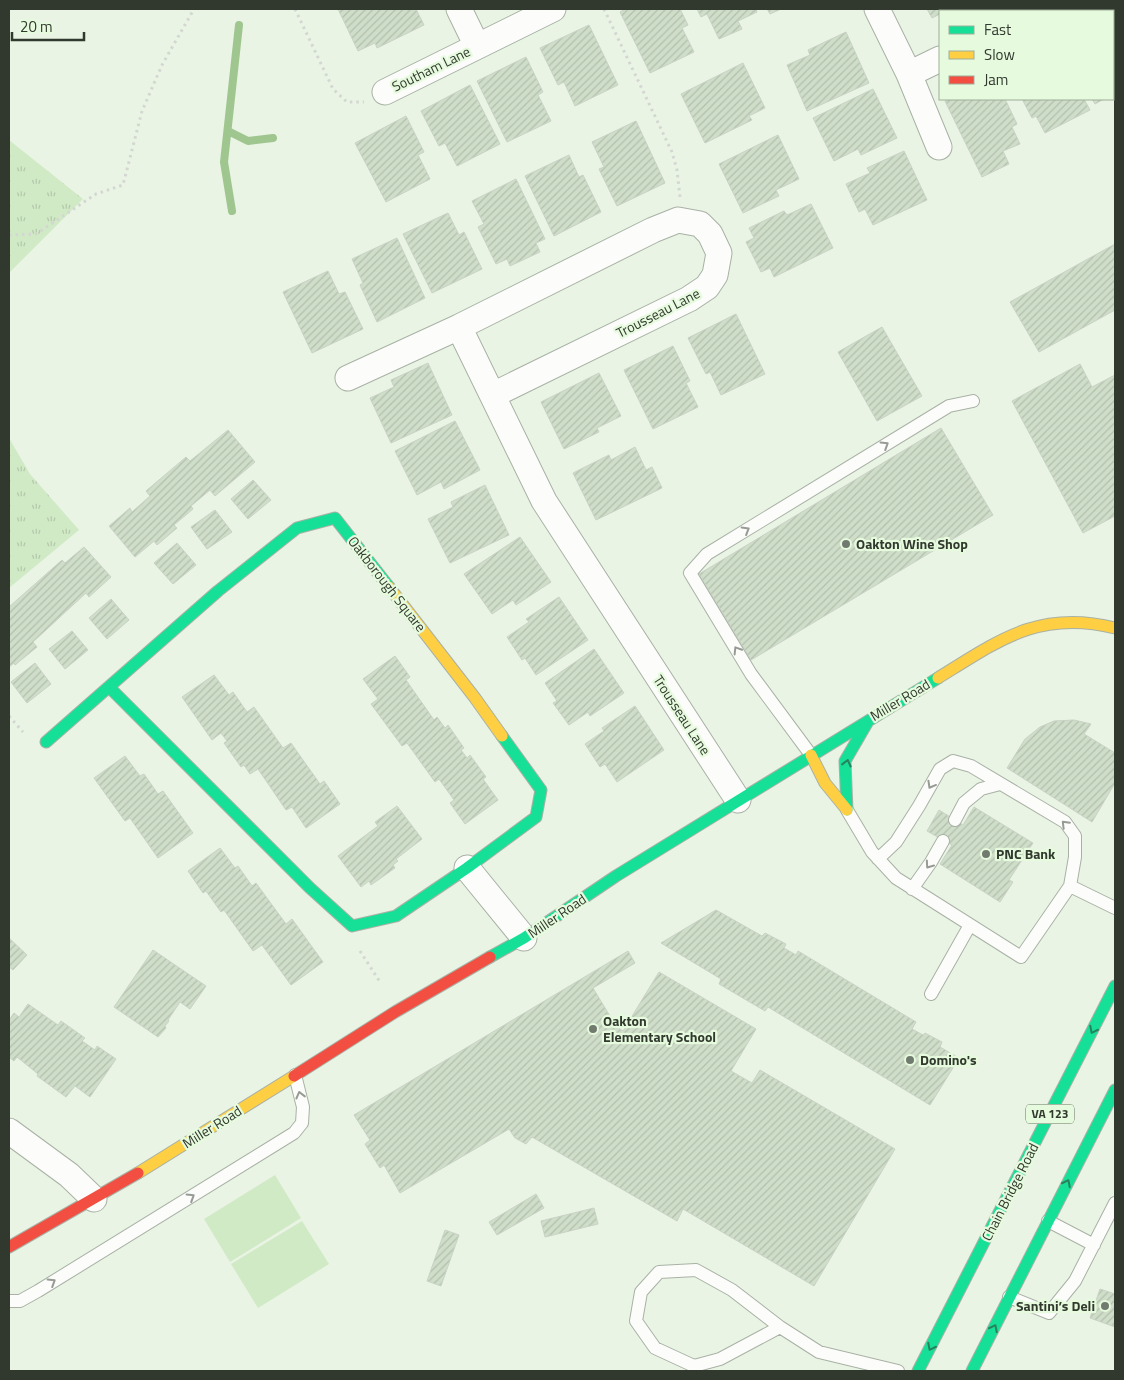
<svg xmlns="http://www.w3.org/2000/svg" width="1124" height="1380" font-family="'Titillium Web',sans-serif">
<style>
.green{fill:#d1eac6}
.park{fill:url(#park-tufts)}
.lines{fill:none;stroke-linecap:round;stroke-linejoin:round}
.stream{stroke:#a0c690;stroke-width:8}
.building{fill:url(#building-hatch);stroke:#cad2c6}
.lane-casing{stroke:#a9b1a5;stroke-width:14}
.street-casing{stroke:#a9b1a5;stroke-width:27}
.fast-casing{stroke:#a9b1a5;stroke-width:13}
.slow-casing{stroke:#a9b1a5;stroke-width:13}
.jam-casing{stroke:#a9b1a5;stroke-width:13}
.path{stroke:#d4d6d2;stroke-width:3;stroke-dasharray:2.5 4;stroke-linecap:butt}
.lane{stroke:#fcfdfb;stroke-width:12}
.street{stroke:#fcfdfb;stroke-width:25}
.fast{stroke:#16e098;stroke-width:11}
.slow{stroke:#ffcf43;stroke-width:11}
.jam{stroke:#f24e42;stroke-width:11}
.oneway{stroke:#969b94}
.oneway2{stroke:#25845e}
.poi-dot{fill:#717a6e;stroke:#e6fade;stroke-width:2}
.labels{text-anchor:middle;stroke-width:4.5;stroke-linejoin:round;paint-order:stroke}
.shield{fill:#e6fade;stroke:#677363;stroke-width:1}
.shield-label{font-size:12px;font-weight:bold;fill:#31392e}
.street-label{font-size:14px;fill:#31392e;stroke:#e6fade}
.poi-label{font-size:14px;font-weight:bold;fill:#31392e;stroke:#e6fade;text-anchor:start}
</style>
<defs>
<pattern id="park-tufts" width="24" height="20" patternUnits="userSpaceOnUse" patternTransform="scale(1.25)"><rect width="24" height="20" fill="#d1eac6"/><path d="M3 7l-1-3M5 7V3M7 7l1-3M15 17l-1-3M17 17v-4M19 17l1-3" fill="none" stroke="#b4c9aa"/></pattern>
<pattern id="building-hatch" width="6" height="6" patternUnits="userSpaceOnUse" patternTransform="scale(1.25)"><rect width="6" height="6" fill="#cfdec9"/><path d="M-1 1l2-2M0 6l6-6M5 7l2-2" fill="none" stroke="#b2bfad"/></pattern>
</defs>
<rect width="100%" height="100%" fill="#e9f4e4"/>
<!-- green -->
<path class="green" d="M275 1175 301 1218 230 1262 204 1219Z
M302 1221 329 1264 258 1308 231 1264Z"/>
<!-- park -->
<path class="park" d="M9 140 83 199 9 273Z
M9 438 30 474 79 530 9 588Z"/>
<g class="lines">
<!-- stream -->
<path class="stream" d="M228 131 248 141 273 138
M232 211 224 162 239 25"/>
</g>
<!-- building -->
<path class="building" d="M338 9H416L424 25 377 48 375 43 358 51Z
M625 9H680L688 25 682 28 694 52 650 73 620 12Z
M697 9H756L757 12 738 21 742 29 719 39 707 14 701 17Z
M767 9H781L770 14Z
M927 9H951L946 11H940V14L932 18Z
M1113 19 1115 22V93L1113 95Z
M589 25 618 85 575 106 564 82 558 85 540 48Z
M846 32 869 83 807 111 787 65 810 55 808 50Z
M526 57 543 92 538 95 551 121 507 142 477 81Z
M743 63 765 108 749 116 752 120 705 143 681 94Z
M470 85 500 144 457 166 445 143 439 146 421 111Z
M873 89 897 138 861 155 858 149 834 161 813 118Z
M951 99H1005L1017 124 1012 127 1020 144 1003 151 1009 164 982 177 945 101Z
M1022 99H1084L1090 110 1045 133 1036 116 1032 118Z
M1092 99H1104L1095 104Z
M406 116 424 152 418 155 430 179 386 202 355 143Z
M636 121 665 183 617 206 599 169 604 167 592 142Z
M778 135 799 179 776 190 779 196 743 213 719 164Z
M904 151 927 200 873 225 865 209 859 212 846 184 870 173 867 168Z
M569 155 579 177 583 175 601 212 554 236 525 176Z
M516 179 545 239 536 243 540 252 510 266 507 259 496 264 478 227 484 224 472 201Z
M811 204 833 248 774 277 770 268 761 272 746 242 754 238 749 228 784 211 787 215Z
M448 213 459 235 464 232 482 269 432 293 403 234Z
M397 238 425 298 377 322 360 285 363 283 352 259Z
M1115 244V310L1039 352 1010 302Z
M328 271 339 294 345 292 363 329 312 353 283 292Z
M736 314 765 374 721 395 710 372 706 374 688 338Z
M882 327 922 396 877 421 838 352Z
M673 346 690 381 686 383 698 407 653 429 624 370Z
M428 363 452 415 391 443 370 398 394 387 391 380Z
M1080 364 1092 387 1115 375V516L1083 533 1012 401Z
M599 373 621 416 597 428 599 432 564 449 541 402Z
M455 421 480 470 444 489 441 482 417 495 395 451Z
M941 428 993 515 751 660 699 574Z
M228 430 255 462 215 496 210 490 191 506 193 509 174 525 177 528 157 545 154 541 135 557 109 526 130 508 132 512 150 496 146 491 186 457 190 461Z
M635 447 646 470 652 467 662 488 596 520 573 473 609 455 611 460Z
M253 480 271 500 248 519 231 499Z
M485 485 509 535 450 563 428 519 453 507 451 502Z
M215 510 232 532 207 549 191 527Z
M520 537 551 582 516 605 513 600 492 614 464 574Z
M177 543 196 565 173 584 154 563Z
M84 547 111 577 89 597 86 593 33 642 37 647 15 665 14 663 9 667V607L62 560 65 563Z
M559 597 588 640 536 675 525 658 522 660 507 637 529 622 526 619Z
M111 599 129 620 107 639 89 618Z
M72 631 88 650 65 669 49 649Z
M594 649 624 693 590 716 588 712 569 725 553 703 557 701 545 683Z
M395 656 410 677 406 680 434 720 437 717 445 728 448 725 464 748 461 750 467 758 470 755 486 777 483 779 498 800 465 824 450 803 454 800 439 779 435 782 407 743 402 746 371 704 378 699 363 679Z
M35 663 51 684 27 703 11 682Z
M214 675 229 695 233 692 247 712 254 707 283 748 291 743 320 784 324 781 340 804 306 828 292 807 286 810 258 769 250 774 244 765 241 767 224 743 227 741 221 733 212 740 182 697Z
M635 706 664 750 617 782 605 764 600 767 585 744 604 731 602 728Z
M1074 720 1091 724 1084 734 1115 753V783L1092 822 1007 768 1025 739 1040 727 1054 721Z
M125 756 140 776 144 774 158 794 163 791 193 833 158 858 130 818 125 821 94 778Z
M397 806 422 839 396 859 398 861 393 865 395 868 371 885 369 881 361 887 338 856 378 826 375 822Z
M974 807 1033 843 1009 880 1013 882 1000 902 940 864 952 845 927 831 939 810 963 825Z
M220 848 235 868 238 866 252 886 256 883 286 924 292 919 323 962 291 985 262 945 253 951 224 910 221 912 206 891 203 893 188 871Z
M716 910 762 936 765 933 786 944 784 948 796 955 798 951 916 1022 912 1029 923 1035 925 1033 942 1042 940 1047 959 1058 930 1105 768 1007 765 1011 719 984 721 979 661 943Z
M9 938 27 955 13 970 9 967Z
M153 950 206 986 190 1009 180 1002 168 1020 169 1021 165 1026 166 1028 158 1037 114 1007Z
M628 951 635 963 593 988 616 1026 623 1031 659 972 756 1029 731 1071 752 1083 760 1070 895 1149 814 1286 683 1209 677 1221 532 1137 526 1144 515 1138 509 1129 400 1193 384 1165 380 1168 365 1144 370 1140 354 1115Z
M28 1004 58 1025 61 1021 85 1038 82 1041 95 1050 97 1046 116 1059 90 1097 75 1086 66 1097 37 1076 38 1074 17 1057 14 1061 9 1057V1020L14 1013 19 1017Z
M536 1194 544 1208 497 1235 489 1222Z
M594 1208 598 1224 545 1237 541 1221Z
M445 1230 459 1235 441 1286 427 1281Z
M1100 1289 1115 1294V1327L1090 1318Z"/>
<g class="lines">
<!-- lane casing -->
<g class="lane-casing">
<path id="lane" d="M811 755 751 674 690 573 707 554 949 406 973 401
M847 810 872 852 896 878 1021 957 1070 886 1115 908
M955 820 964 803 981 789 1000 784
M878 859 896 842 919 806 940 769 953 761 971 766 1065 822 1075 836V857L1070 886
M912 889 931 862 943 841
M931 994 970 925
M1048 1221 1094 1245
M696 1270 732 1290 780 1327 720 1359 694 1366 655 1348 636 1321 641 1292 659 1272Z
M1009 1297 1049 1313 1075 1281 1115 1203
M9 1301H20L38 1291 294 1133 302 1123 303 1107 295 1075
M780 1327 819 1352 898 1371"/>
</g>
<!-- street casing -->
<g class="street-casing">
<path id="street" d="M459 9 477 46
M877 9 909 74 939 147
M1038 11 1043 9
M909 74 940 59
M385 92 553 9
M459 327 544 501 738 800
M348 378 459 327 653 230 678 220 700 224 710 234 719 253 715 275 707 287 689 299 493 395
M467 868 524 938
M9 1131 69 1175 94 1199"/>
</g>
<!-- fast casing -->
<g class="fast-casing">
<path id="fast" d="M110 688 310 888 352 926 396 916 467 868 536 817 541 790 502 736
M46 742 218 591 297 528 335 518 389 587
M847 810 845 761 867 723
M490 957 524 938 616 876 938 678
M918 1371 1115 986
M972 1371 1115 1090"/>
</g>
<!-- slow casing -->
<g class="slow-casing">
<path id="slow" d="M389 587 475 698 502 736
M938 678C999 640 1040 609 1115 628
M811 755 825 783 847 810
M138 1173 294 1076"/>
</g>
<!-- jam casing -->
<g class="jam-casing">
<path id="jam" d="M294 1076 395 1012 490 957
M9 1247 138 1173"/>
</g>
<!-- path -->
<path class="path" d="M295 9 333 89 347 102H364
M604 9 672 152 677 170 680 197
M9 235 36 234 96 194 123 185 142 111 162 65 194 9
M9 716 23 732
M360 951 380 982"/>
<!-- lane -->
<use href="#lane" class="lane"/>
<!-- street -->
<use href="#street" class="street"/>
<!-- fast -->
<use href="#fast" class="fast"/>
<!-- slow -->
<use href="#slow" class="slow"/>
<!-- jam -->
<use href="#jam" class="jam"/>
</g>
<!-- one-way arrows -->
<defs><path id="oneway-chevron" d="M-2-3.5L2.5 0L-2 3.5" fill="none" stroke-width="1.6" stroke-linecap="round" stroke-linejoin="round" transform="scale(1.25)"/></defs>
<g class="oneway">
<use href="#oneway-chevron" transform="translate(885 445) rotate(-32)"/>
<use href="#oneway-chevron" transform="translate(746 530) rotate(-31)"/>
<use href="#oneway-chevron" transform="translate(737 650) rotate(-122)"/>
<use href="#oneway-chevron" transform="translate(931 785) rotate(119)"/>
<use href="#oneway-chevron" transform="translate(1065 824) rotate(-135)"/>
<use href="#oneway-chevron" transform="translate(929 865) rotate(125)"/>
<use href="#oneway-chevron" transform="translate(300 1095) rotate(-104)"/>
<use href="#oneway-chevron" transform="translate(191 1197) rotate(-32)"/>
<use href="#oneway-chevron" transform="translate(52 1282) rotate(-32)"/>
</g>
<g class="oneway2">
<use href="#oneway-chevron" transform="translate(847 763) rotate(-76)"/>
<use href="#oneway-chevron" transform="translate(1093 1030) rotate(117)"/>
<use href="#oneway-chevron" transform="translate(1067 1183) rotate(-63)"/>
<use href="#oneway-chevron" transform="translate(994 1328) rotate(-63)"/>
<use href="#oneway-chevron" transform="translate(931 1347) rotate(117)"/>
</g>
<!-- markers -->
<g class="poi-dot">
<circle cx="846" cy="544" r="5"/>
<circle cx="986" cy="854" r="5"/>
<circle cx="593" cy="1029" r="5"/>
<circle cx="910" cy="1060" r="5"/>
<circle cx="1105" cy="1306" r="5"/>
</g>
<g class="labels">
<!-- shield labels -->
<rect class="shield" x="1026" y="1104.5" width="48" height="19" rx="4"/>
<g class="shield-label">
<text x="1050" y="1118">VA 123</text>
</g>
<!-- street labels -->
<g class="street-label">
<text transform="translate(431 69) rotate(-26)" y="5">Southam Lane</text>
<text transform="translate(658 313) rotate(-27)" y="5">Trousseau Lane</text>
<text transform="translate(387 584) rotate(52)" y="5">Oakborough Square</text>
<text transform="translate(900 700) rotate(-31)" y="5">Miller Road</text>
<text transform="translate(682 715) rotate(57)" y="5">Trousseau Lane</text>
<text transform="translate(557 916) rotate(-34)" y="5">Miller Road</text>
<text transform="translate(212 1127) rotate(-32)" y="5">Miller Road</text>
<text transform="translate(1010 1192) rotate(-63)" y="5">Chain Bridge Road</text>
</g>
<!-- poi labels -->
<g class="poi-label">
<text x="856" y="549">Oakton Wine Shop</text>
<text x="996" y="859">PNC Bank</text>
<text x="603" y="1026">Oakton<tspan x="603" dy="16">Elementary School</tspan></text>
<text x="920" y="1065">Domino's</text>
<text x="1095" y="1311" text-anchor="end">Santini’s Deli</text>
</g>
</g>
<!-- border -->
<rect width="1124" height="1380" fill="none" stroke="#31392e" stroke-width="20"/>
<!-- legend -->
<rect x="939" y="10" width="175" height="90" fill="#e6fade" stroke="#9ead98"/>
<rect x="949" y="26" width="25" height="8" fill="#16e098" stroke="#9ead98"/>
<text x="984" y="35" font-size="15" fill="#31392e">Fast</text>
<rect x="949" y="51" width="25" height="8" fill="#ffcf43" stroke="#9ead98"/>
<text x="984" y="60" font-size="15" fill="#31392e">Slow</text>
<rect x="949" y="76" width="25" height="8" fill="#f24e42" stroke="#9ead98"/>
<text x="984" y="85" font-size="15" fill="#31392e">Jam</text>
<!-- scale -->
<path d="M12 32v8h72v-8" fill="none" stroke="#31392e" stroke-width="2.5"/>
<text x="20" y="32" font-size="15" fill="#31392e" stroke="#e6fade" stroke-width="4" paint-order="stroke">20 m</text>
</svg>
